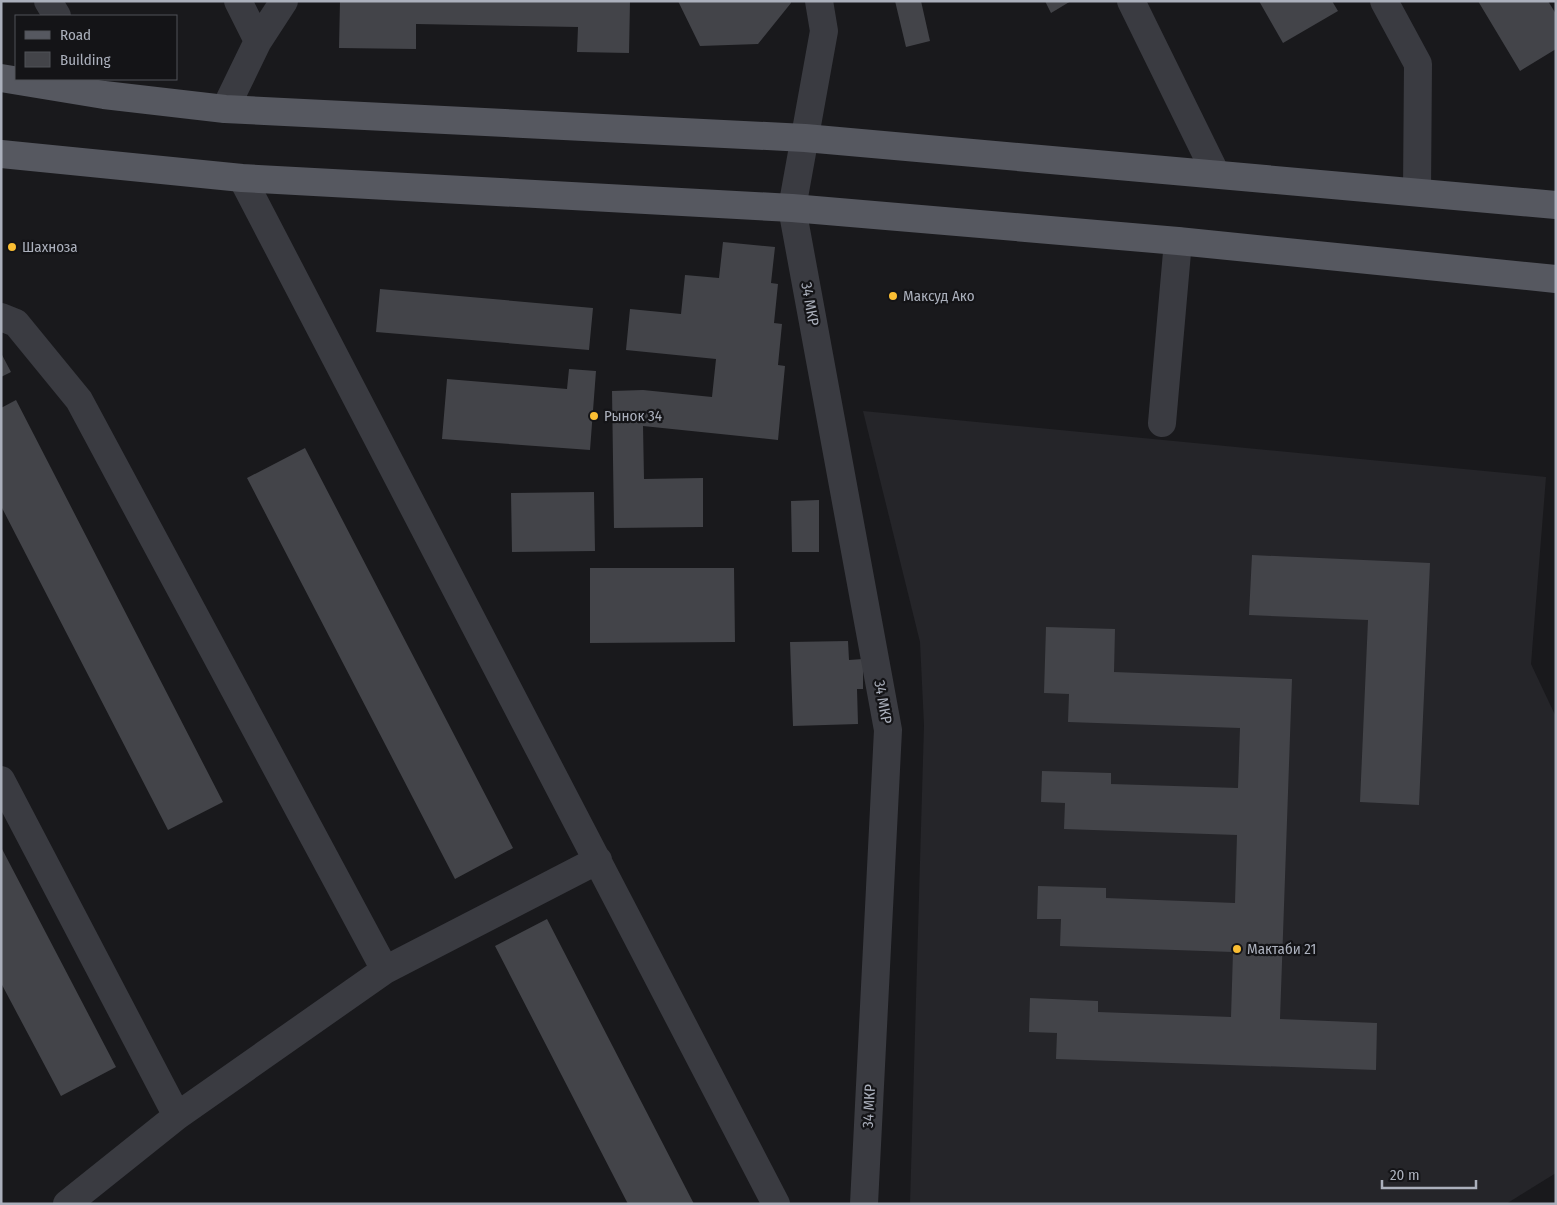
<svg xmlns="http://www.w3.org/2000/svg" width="1557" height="1205" font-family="'Fira Sans Condensed',sans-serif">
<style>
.built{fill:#252529}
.building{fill:#434449}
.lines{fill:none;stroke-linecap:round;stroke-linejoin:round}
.minor{stroke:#3a3b41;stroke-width:28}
.major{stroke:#565860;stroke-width:28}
.poi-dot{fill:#fabe33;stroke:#141417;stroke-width:2}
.labels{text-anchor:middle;stroke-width:4.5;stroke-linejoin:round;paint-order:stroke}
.poi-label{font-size:15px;fill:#abb0bc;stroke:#141417;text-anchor:start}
.street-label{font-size:15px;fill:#abb0bc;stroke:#141417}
</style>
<rect width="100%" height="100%" fill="#19191c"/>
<!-- built -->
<path class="built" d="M863 411 1546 477 1531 664 1556 717V1173L1506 1204H910L924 725 920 642Z"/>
<!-- building -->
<path class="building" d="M340 1H630L629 53 577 52 578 27 416 24V49L339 48Z
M678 1H791V3L758 44 700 46Z
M895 1H921L930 41 906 47Z
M1045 1H1071L1051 13Z
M1259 1H1332L1338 11 1283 43Z
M1478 1H1548L1556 14V49L1520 71Z
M723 242 775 247 771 283 778 284 774 323 782 324 778 365 785 366 778 440 643 426 644 479 703 478V527L614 528 612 391 643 390 712 397 716 359 626 350 630 309 681 314 685 275 719 278Z
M380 289 593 308 589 350 376 332Z
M1 353 11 372 1 377Z
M569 369 596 371 590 450 442 439 447 379 567 389Z
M16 400 223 802 168 830 1 506V408Z
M305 448 513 848 455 879 247 478Z
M594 492 595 551 512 552 511 493Z
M819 500V552H792L791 501Z
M1252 555 1430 563 1419 805 1360 802 1368 620 1249 615Z
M590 568H734L735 642 590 643Z
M1046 627 1115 629 1114 672 1292 679 1280 1019 1377 1023 1376 1070 1056 1059 1057 1033 1029 1032 1030 998 1098 1001V1012L1231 1017 1233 952 1060 946 1061 919H1037L1038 886 1106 888V898L1235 903 1237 835 1064 829 1065 803 1041 802 1042 771 1111 773V784L1238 788 1240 728 1068 722 1069 694 1044 693Z
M848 641 849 660 863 659V689H857L858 724 793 726 790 642Z
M1 847 116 1067 61 1096 1 983Z
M547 919 694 1204H628L495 946Z"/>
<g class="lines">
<!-- minor -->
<path class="minor" d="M48 1 57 16
M238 1 258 41
M819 1 824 31 792 208 888 730 864 1204
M1131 1 1216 174
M1384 1 1418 64 1417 191
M225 109 258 41 284 1
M242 178 776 1204
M1 317 16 323 79 400 385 970
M1162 423 1178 241
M1 780 177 1116
M67 1204 177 1116 385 970 598 860"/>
<!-- major -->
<path class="major" d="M1 78 104 95 225 109 805 138 1556 205
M1 154 242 178 792 208 1178 241 1556 279"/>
</g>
<!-- markers -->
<g class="poi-dot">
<circle cx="12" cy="247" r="5"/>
<circle cx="893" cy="296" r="5"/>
<circle cx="594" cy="416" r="5"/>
<circle cx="1237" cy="949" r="5"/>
</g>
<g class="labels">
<!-- poi labels -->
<g class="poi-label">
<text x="22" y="252">Шахноза</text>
<text x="903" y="301">Максуд Ако</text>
<text x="604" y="421">Рынок 34</text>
<text x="1247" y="954">Мактаби 21</text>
</g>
<!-- street labels -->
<g class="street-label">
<text transform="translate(810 304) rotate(80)" y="5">34 МКР</text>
<text transform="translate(883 702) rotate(80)" y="5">34 МКР</text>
<text transform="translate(869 1106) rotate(-87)" y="5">34 МКР</text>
</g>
</g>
<!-- border -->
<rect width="1557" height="1205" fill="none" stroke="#abb0bc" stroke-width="5"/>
<!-- legend -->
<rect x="15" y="15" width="162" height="65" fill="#141417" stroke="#505259"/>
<rect x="25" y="31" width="25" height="8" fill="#565860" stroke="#505259"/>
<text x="60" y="40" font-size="15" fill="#abb0bc">Road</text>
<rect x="25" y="52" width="25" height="15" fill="#434449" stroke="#505259"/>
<text x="60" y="65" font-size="15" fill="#abb0bc">Building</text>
<!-- scale -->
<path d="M1382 1180v8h94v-8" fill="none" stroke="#abb0bc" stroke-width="2.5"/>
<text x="1390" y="1180" font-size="15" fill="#abb0bc" stroke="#141417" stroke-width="4" paint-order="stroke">20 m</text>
</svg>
